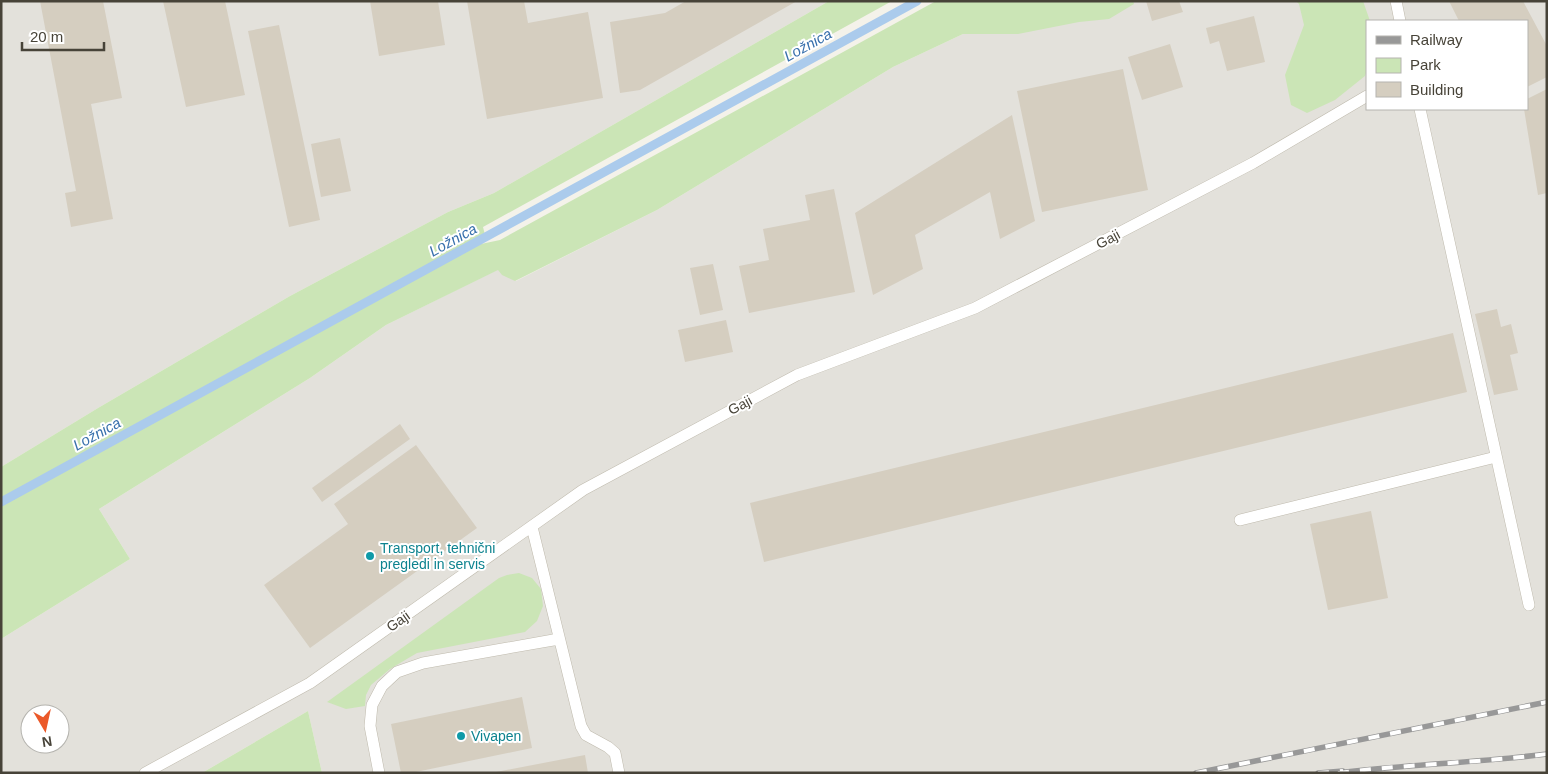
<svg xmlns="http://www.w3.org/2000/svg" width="1548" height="774" font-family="Helvetica,sans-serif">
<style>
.industrial{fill:#e3e1db;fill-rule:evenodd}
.green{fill:#cbe5b6}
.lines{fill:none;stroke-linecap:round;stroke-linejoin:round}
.stream{stroke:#abcbec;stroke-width:9}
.building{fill:#d5cec0}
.lane-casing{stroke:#bfbaad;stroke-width:12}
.lane{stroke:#fff;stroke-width:11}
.rail-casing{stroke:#989898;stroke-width:5.5}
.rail{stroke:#fff;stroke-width:4;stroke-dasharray:11;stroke-linecap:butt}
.culture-dot{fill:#0f9aa8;stroke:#fff;stroke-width:2}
.labels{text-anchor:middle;stroke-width:4;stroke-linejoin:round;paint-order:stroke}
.street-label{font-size:14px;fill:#474338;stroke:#fff}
.culture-label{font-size:14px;fill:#0d838f;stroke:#fff;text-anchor:start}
.water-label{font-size:15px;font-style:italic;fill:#3870ac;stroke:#fff}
</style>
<rect width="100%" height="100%" fill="#f4f2ea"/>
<!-- industrial -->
<path class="industrial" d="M1 1H829L494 193 448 212 290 296 98 408 1 467Z
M1004 1H1547V773H322L308 711 202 773H1V639L130 559 99 509 310 378 386 325 499 269 516 281 657 210 893 67 963 34ZM1367 21H1527V109H1367ZM30 714H60V744H30Z"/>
<!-- green -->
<path class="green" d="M829 1H892L483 227 485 235 481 244 500 240 936 1H1133L1134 4 1109 19 1079 22 1018 34H963L893 67 657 210 515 281 502 275 498 270 386 325 310 378 99 509 130 559 1 639V467L98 408 290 296 448 212 494 193Z
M1296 1H1363L1370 21H1367V70L1365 76 1335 100 1307 113 1291 105 1285 75 1304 25 1299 4Z
M519 573 532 578 541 589 543 606 537 621 525 632 417 653 390 669 371 685 366 695 365 706 346 709 327 702 499 578 507 575Z
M308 711 322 773H202Z"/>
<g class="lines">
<!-- stream -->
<path class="stream" d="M1 502 917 1"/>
</g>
<!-- building -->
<path class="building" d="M40 1H103L122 98 91 104 113 219 71 227 65 193 76 191Z
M163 1H225L245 95 186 107Z
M370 1H438L445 45 379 56Z
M467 1H524L528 23 588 12 603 98 487 119Z
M686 1H797L640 90 620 93 610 22 665 13Z
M1146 1H1179L1183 12 1152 21Z
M1449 1H1523L1547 46V77L1527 87V21H1459Z
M1254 16 1265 62 1227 71 1219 41 1210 44 1206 28Z
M279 25 320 220 289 227 248 31Z
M1170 44 1183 87 1142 100 1128 57Z
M1123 69 1148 190 1042 212 1017 91Z
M1547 89V193L1538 195 1524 109H1527V99Z
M1012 115 1035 221 1000 239 990 192 915 235 923 269 873 295 855 213Z
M340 138 351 191 321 197 311 144Z
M834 189 855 292 749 313 739 266 769 260 763 229 810 220 805 195Z
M713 264 723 310 700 315 690 268Z
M1497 309 1501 327 1511 324 1518 353 1510 355 1518 390 1494 395 1475 314Z
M726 320 733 352 685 362 678 330Z
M1453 333 1467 392 764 562 750 503Z
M400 424 410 439 322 502 312 488Z
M416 445 477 528 310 648 264 585 348 524 334 504Z
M1371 511 1388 598 1328 610 1310 524Z
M522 697 532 748 411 773H401L391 724Z
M585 755 588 773H496V772Z"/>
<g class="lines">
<!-- lane casing -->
<g class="lane-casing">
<path id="lane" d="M1396 1 1400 21
M1420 109 1529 605
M1240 520 1496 457
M532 527 581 726 586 735 608 747 615 753 619 773
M145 773 310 683 583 490 797 375 975 308 1253 163 1367 96
M379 773 370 726 372 705 382 686 397 672 423 663 559 639"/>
</g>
<!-- lane -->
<use href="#lane" class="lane"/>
<!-- rail casing -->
<g class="rail-casing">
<path id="rail" d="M1196 773 1547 702
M1318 773 1343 771
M1338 773C1408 764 1477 763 1547 754"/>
</g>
<!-- rail -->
<use href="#rail" class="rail"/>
</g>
<!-- markers -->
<g class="culture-dot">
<circle cx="370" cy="556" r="5"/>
<circle cx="461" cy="736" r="5"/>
</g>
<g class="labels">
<!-- street labels -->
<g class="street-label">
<text transform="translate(1108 239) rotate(-28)" y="5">Gaji</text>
<text transform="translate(740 405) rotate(-28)" y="5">Gaji</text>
<text transform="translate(398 621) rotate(-35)" y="5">Gaji</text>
</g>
<!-- culture labels -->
<g class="culture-label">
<text x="380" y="553">Transport, tehnični<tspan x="380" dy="16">pregledi in servis</tspan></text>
<text x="471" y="741">Vivapen</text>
</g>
<!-- water labels -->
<g class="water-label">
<text transform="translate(808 45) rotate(-29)" y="5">Ložnica</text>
<text transform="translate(453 240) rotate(-29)" y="5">Ložnica</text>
<text transform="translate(97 434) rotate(-29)" y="5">Ložnica</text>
</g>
</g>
<!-- border -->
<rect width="1548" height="774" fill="none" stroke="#474338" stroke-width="5"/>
<!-- legend -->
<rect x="1366" y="20" width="162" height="90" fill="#ffffff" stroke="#b5b4af"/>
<rect x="1376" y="36" width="25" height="8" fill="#989898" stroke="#b5b4af"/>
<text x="1410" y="45" font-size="15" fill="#474338">Railway</text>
<rect x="1376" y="58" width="25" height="15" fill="#cbe5b6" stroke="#b5b4af"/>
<text x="1410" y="70" font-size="15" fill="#474338">Park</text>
<rect x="1376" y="82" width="25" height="15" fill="#d5cec0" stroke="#b5b4af"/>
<text x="1410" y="95" font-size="15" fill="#474338">Building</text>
<!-- north arrow -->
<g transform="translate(45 729) rotate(171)"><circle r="24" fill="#ffffff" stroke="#b5b4af"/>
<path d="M0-4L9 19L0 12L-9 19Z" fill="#eb5929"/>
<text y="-8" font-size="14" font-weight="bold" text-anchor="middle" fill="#474338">N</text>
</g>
<!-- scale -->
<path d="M22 42v8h82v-8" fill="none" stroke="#474338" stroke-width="2.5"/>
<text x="30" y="42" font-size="15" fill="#474338" stroke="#ffffff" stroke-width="4" paint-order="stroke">20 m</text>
</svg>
